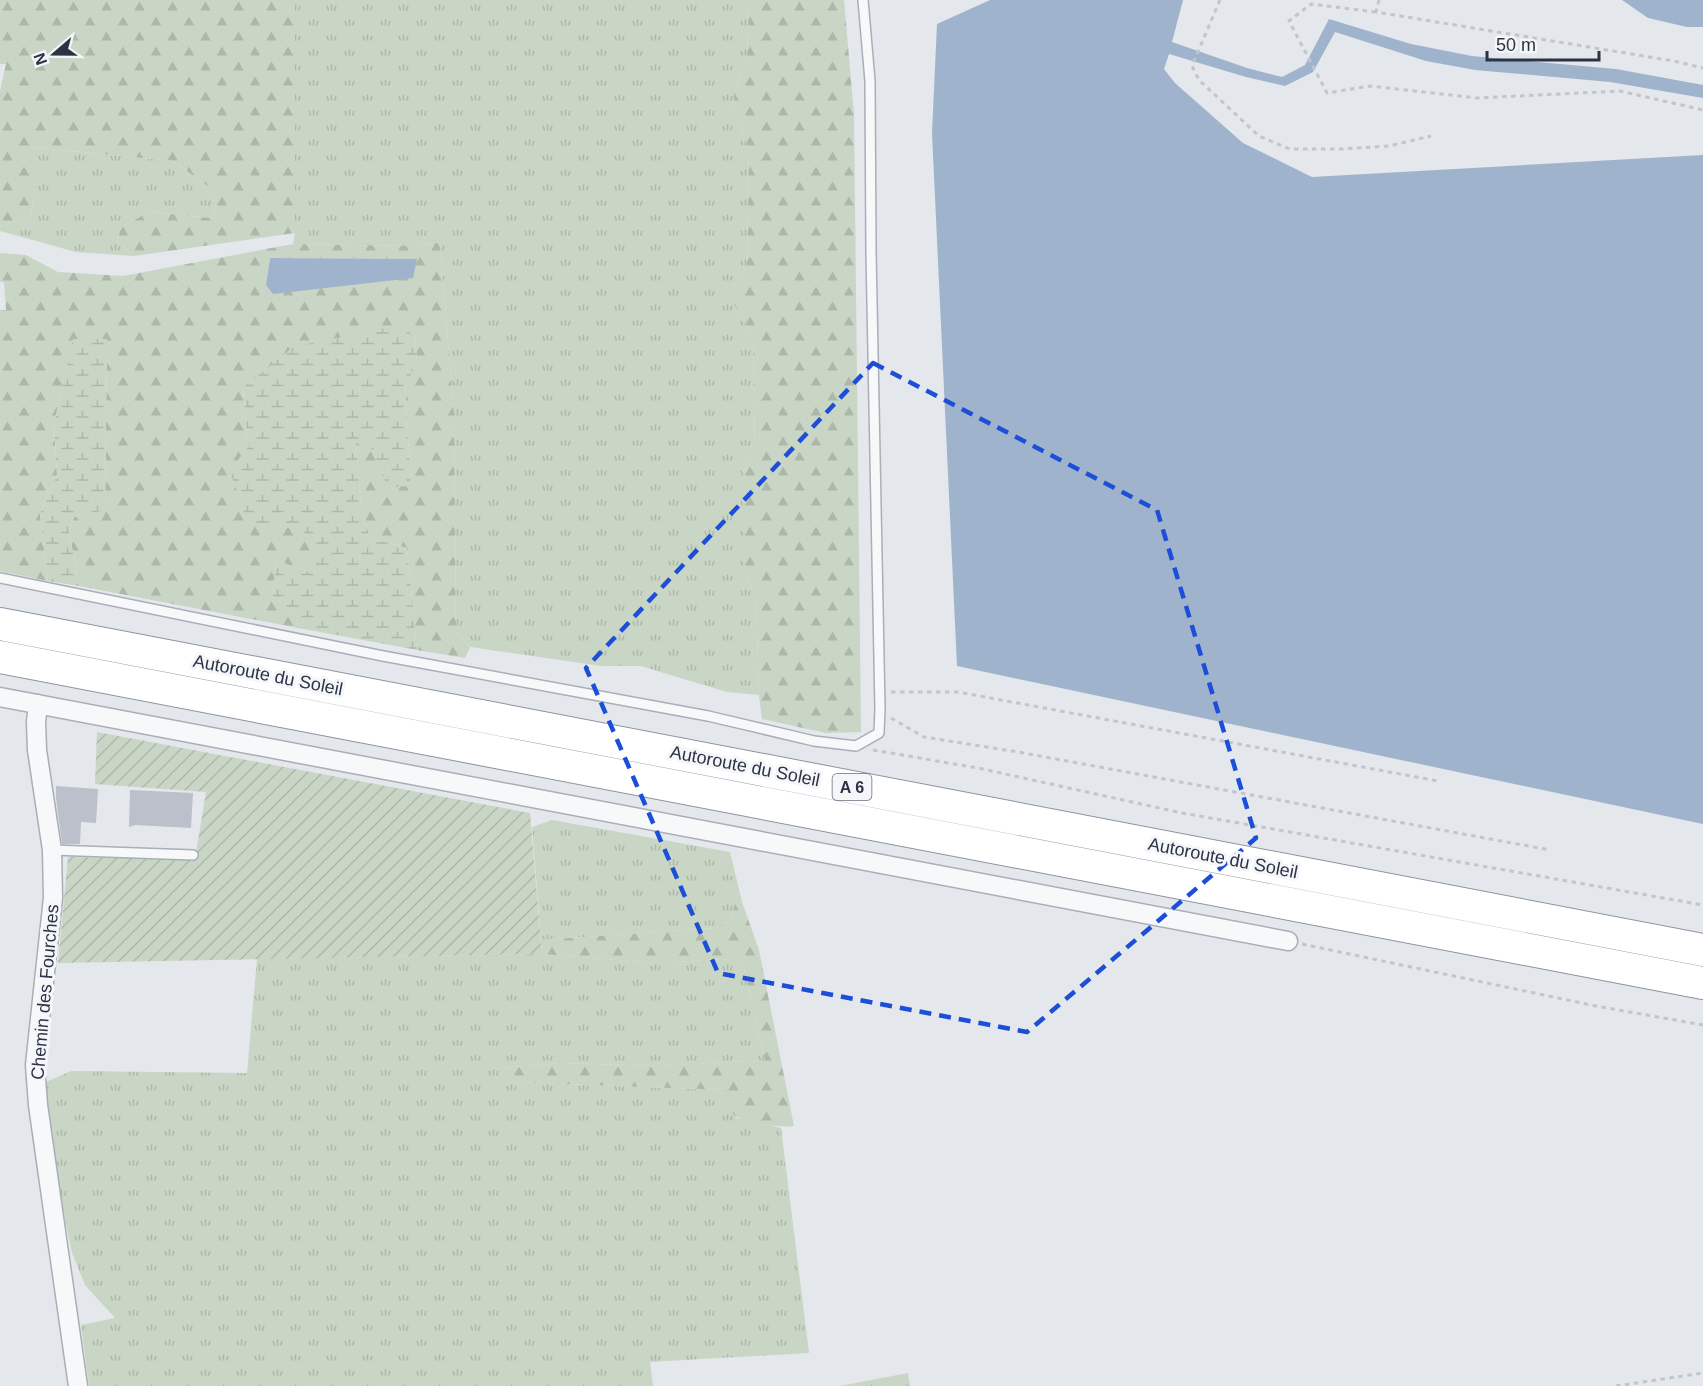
<svg xmlns="http://www.w3.org/2000/svg" width="1703" height="1386" font-family="Helvetica,sans-serif">
<style>
.grass{fill:url(#grass-tufts)}
.forest{fill:url(#forest-firs);fill-rule:evenodd}
.wetland{fill:url(#wetland-marsh)}
.garden{fill:url(#garden-furrows)}
.water{fill:#9fb4cc}
.building{fill:#bbc0ca}
.lines{fill:none;stroke-linecap:round;stroke-linejoin:round}
.lane-casing{stroke:#a9aeb7;stroke-width:12}
.street-casing{stroke:#a9aeb7;stroke-width:21}
.highway-casing{stroke:#8b94a3;stroke-width:34}
.path{stroke:#c2c5cb;stroke-width:3;stroke-dasharray:4.5 4.5;stroke-linecap:butt}
.lane{stroke:#f7f8fa;stroke-width:9}
.street{stroke:#f7f8fa;stroke-width:18}
.highway{stroke:#fff;stroke-width:32}
.marked{fill:none;stroke:#1d4ed8;stroke-width:4.5;stroke-dasharray:12 8;stroke-linejoin:round}
.labels{text-anchor:middle;stroke-width:6;stroke-linejoin:round;paint-order:stroke}
.shield{fill:#f4f6f9;stroke:#676e7b;stroke-width:1.5}
.shield-label{font-size:16px;font-weight:bold;fill:#2b3445}
.street-label{font-size:18px;fill:#2b3445;stroke:#f4f6f9}
</style>
<defs>
<pattern id="grass-tufts" width="24" height="20" patternUnits="userSpaceOnUse" patternTransform="scale(1.5)"><rect width="24" height="20" fill="#c9d6c5"/><path d="M3 7l-1-3M5 7V3M7 7l1-3M15 17l-1-3M17 17v-4M19 17l1-3" fill="none" stroke="#adb8ab"/></pattern>
<pattern id="forest-firs" width="22" height="20" patternUnits="userSpaceOnUse" patternTransform="scale(1.5)"><rect width="22" height="20" fill="#c9d6c5"/><path d="M5 1l3.5 6h-7zM16 11l3.5 6h-7z" fill="#adb8ab"/></pattern>
<pattern id="wetland-marsh" width="20" height="14" patternUnits="userSpaceOnUse" patternTransform="scale(1.5)"><rect width="20" height="14" fill="#c9d6c5"/><path d="M1 5h8M5 5V1M11 12h8M15 12V8" fill="none" stroke="#adb8ab"/></pattern>
<pattern id="garden-furrows" width="10" height="10" patternUnits="userSpaceOnUse" patternTransform="scale(1.5)"><rect width="10" height="10" fill="#c9d6c5"/><path d="M-1 1l2-2M0 10L10 0M9 11l2-2" fill="none" stroke="#adb8ab"/></pattern>
</defs>
<rect width="100%" height="100%" fill="#e4e7ec"/>
<!-- grass -->
<path class="grass" d="M295 0H749L747 60 734 92 733 108 749 150 747 265 734 287V304L753 335 755 453 743 472V569L756 597 759 695 727 692 641 666H601L470 647 456 632 454 413 440 242 418 246 293 244 295 233Z
M29 147 173 161 213 190 216 210 211 218 149 212 120 228 118 243 134 256 76 252 0 231V227L30 216 35 196Z
M552 820 730 852 742 902 736 899 731 919 716 928 541 940 532 827Z
M542 954 655 963 723 959 743 964 765 1060 659 1066 560 1063 501 1068V1082L729 1090 730 1110 737 1118 781 1128 809 1353 650 1362 653 1386H89L81 1325 115 1318 85 1285 72 1253 50 1146 44 1083 71 1071 247 1073 257 959Z
M908 1373 910 1386H840Z"/>
<!-- forest -->
<path class="forest" d="M0 0H295V233L134 256 118 243 120 228 149 212 211 218 216 210 213 190 173 161 30 147 35 196 30 216 0 227V91L6 64H0Z
M749 0H844L854 115 861 732 826 733 762 719 759 695 756 597 743 569V472L755 453 753 335 734 304V287L747 265 749 150 733 108 734 92 747 60Z
M440 242 454 413 456 632 470 647 465 658 417 650 407 548 370 538 361 508 356 443 368 439 411 479 405 387 417 362 415 337 243 388 248 447 230 471 314 539 320 562 314 574 276 560 273 596 296 615 298 628 79 586 69 531 74 517 105 509 107 339 73 340 54 424 57 475 40 514 48 581 0 571V310H6L4 282H0V253L26 255 58 272 123 276 293 244 418 246ZM270 258 417 259 266 285Z
M736 899 742 902 759 950 794 1126C780 1128 736 1124 730 1110 728 1104 729 1096 728 1090L501 1082V1068L560 1063 659 1066 765 1060 743 964 723 959 655 963 542 954 541 940 716 928 731 919Z"/>
<!-- wetland -->
<path class="wetland" d="M400 325 415 337 417 362 405 387 411 479 406 486 388 488 368 440 356 443 361 508 370 538 407 548 417 650 298 628 296 615 273 596 276 560 314 574C319 563 319 559 316 547 310 522 269 527 248 525L230 471 248 447 243 388 293 347Z
M73 339H107L105 510 74 517 69 531 79 586 48 581 40 514 57 475 54 424Z"/>
<!-- garden -->
<path class="garden" d="M97 732 530 813 542 954 58 963 68 857 195 859 206 792 95 784Z"/>
<!-- water -->
<path class="water" d="M990 0H1183L1172 42 1247 68 1282 77 1305 65 1329 19 1411 44 1472 56 1616 69 1703 85V98L1610 82 1475 70 1426 61 1335 32 1313 72 1285 86 1246 77 1169 54 1164 69 1175 83 1243 143 1312 177 1703 155V824L957 666 932 133 937 24Z
M1622 0H1703V27H1687L1648 18Z
M270 258 417 259 413 278 273 294 266 285Z"/>
<!-- building -->
<path class="building" d="M56 786 98 789 96 823 81 822 80 844H62L56 798Z
M130 790 193 793 191 828 135 825 129 827Z"/>
<g class="lines">
<!-- lane casing -->
<g class="lane-casing">
<path id="lane" d="M0 578 383 656 708 716 814 741 856 746 879 733 880 709 871 252 870 81 863 0
M52 850 193 855"/>
</g>
<!-- street casing -->
<g class="street-casing">
<path id="street" d="M0 697 1288 941
M38 704 36 722 37 750 52 850 53 898 35 1065 38 1105 78 1386"/>
</g>
<!-- highway casing -->
<g class="highway-casing">
<path id="highway" d="M0 624 1703 950
M0 657 1703 983"/>
</g>
<!-- path -->
<path class="path" d="M1220 0 1192 66 1199 80 1259 136 1290 149H1342L1389 146 1431 136
M1379 0 1376 12 1674 61 1703 68
M1376 12 1311 4 1289 21 1327 93 1370 86 1477 98 1620 91 1703 110
M891 692H958L1438 781
M891 718 924 737 1018 752 1550 850
M873 750 978 768 1182 813 1703 905
M1302 944 1596 1006 1703 1025
M1616 1386 1703 1373"/>
<!-- lane -->
<use href="#lane" class="lane"/>
<!-- street -->
<use href="#street" class="street"/>
<!-- highway -->
<use href="#highway" class="highway"/>
</g>
<!-- marked area -->
<path class="marked" d="M873 363 1157 510 1256 838 1027 1032 718 973 586 668Z"/>
<g class="labels">
<!-- shield labels -->
<rect class="shield" x="832.5" y="774" width="39" height="26" rx="4.5"/>
<g class="shield-label">
<text x="852" y="793">A 6</text>
</g>
<!-- street labels -->
<g class="street-label">
<text transform="translate(268 675) rotate(11)" y="6">Autoroute du Soleil</text>
<text transform="translate(745 766) rotate(11)" y="6">Autoroute du Soleil</text>
<text transform="translate(1223 858) rotate(11)" y="6">Autoroute du Soleil</text>
<text transform="translate(45 992) rotate(-85)" y="6">Chemin des Fourches</text>
</g>
</g>
<!-- north arrow -->
<g transform="translate(54 54) rotate(250)" stroke="#f4f6f9" stroke-width="4.5" paint-order="stroke">
<path d="M0-4.5L10 22L0 15L-10 22Z" fill="#2b3445"/>
<text y="-9" font-size="16" font-weight="bold" text-anchor="middle" fill="#2b3445">N</text>
</g>
<!-- scale -->
<path d="M1487 51v9h112v-9" fill="none" stroke="#2b3445" stroke-width="3"/>
<text x="1496" y="51" font-size="18" fill="#2b3445" stroke="#f4f6f9" stroke-width="4.5" paint-order="stroke">50 m</text>
</svg>
